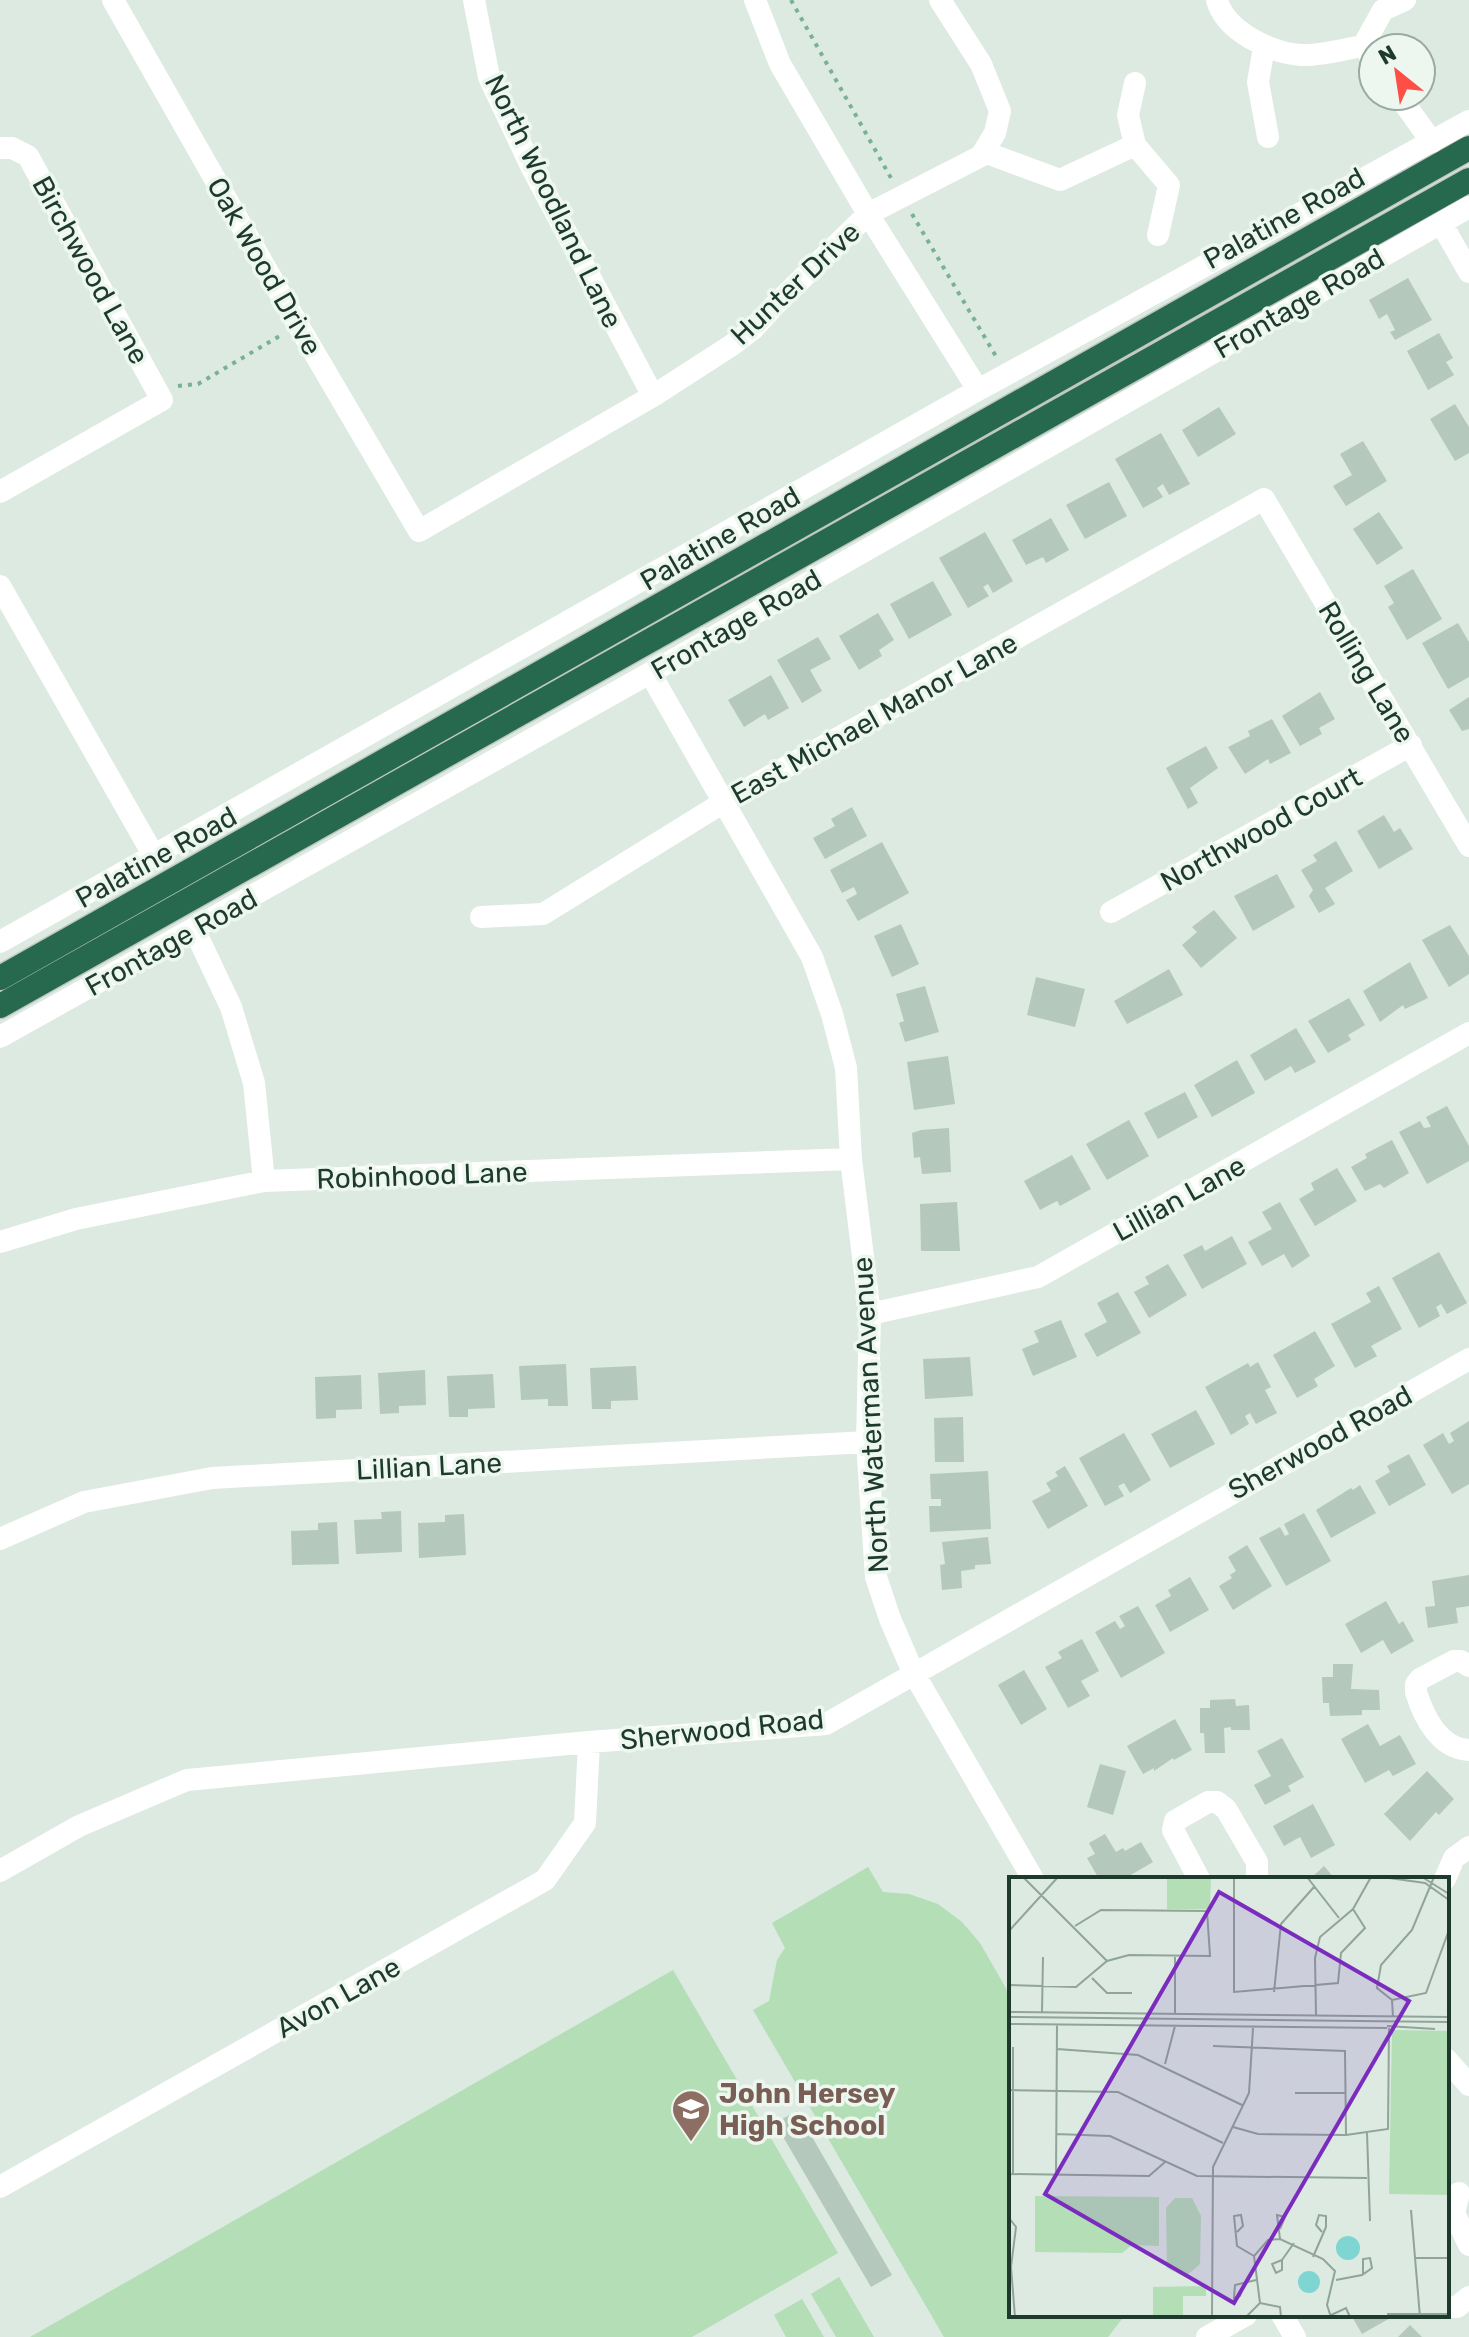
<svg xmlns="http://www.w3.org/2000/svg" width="1469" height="2337" font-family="Rubik,sans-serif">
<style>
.green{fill:#b3deb6}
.building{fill:#b5c8bc}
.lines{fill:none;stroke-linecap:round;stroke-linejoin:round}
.highway-casing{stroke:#c0c8c4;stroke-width:27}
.path{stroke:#7ab195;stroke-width:4;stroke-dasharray:4 6;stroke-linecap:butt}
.minor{stroke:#fff;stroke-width:22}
.highway{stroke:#27694e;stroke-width:24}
.labels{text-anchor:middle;stroke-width:7;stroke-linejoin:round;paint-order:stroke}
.street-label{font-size:28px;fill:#1d3a2d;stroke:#edf7f0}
.education-label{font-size:28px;font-weight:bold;fill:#785e54;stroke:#edf7f0;text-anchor:start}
.inset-road{fill:none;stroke:#90a499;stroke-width:2}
.view{fill:#7b2cbf;fill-opacity:0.15;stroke:#7b2cbf;stroke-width:4}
.inset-edge{fill:none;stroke:#1d3a2d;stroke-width:4}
</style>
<rect width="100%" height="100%" fill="#dceae1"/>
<!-- green -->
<path class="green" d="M868 1867 883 1892 909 1894 938 1904 962 1922 980 1943 1011 1997V2315H1125L1108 2337H944L753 2010 769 2001 777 1960 785 1948 772 1923Z
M673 1970 838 2253 692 2337H30Z
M839 2277 874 2337H836L811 2294Z
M802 2299 824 2337H786L774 2315Z"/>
<!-- building -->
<path class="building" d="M1408 278 1432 320 1395 340 1390 332 1395 330 1387 314 1379 319 1369 300Z
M1439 333 1453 358 1446 362 1454 375 1428 390 1407 351Z
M1455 404 1469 427V453L1455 461 1430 419Z
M1219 407 1236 434 1198 457 1182 430Z
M1161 433 1190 484 1169 495 1163 484 1157 488 1163 497 1143 508 1115 459Z
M1363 441 1387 481 1346 506 1333 486 1352 475 1340 454Z
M1109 482 1127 516 1085 539 1066 505Z
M1379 512 1403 548 1377 565 1353 529Z
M1051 518 1069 550 1046 563 1043 557 1026 565 1012 540Z
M985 532 1013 581 993 593 988 584 983 587 989 596 968 608 939 558Z
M1413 569 1442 619 1407 640 1388 607 1394 603 1384 586Z
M933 581 952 615 909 639 890 604Z
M878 613 894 640 879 650 882 656 859 670 839 636Z
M1458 623 1469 642V677L1448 689 1422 643Z
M818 637 831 659 810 670 822 691 802 703 777 660Z
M771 675 789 708 768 720 765 714 744 727 728 700Z
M1320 692 1335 719 1319 728 1322 734 1300 746 1282 716Z
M1469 697V729L1462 731 1449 710Z
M1272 719 1291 753 1270 764 1268 759 1245 774 1228 747 1250 736 1248 731Z
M1206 746 1218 768 1190 788 1198 803 1188 809 1166 768Z
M852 807 867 836 825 859 813 838 835 826 831 819Z
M1384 815 1394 832 1400 828 1413 849 1379 869 1357 831Z
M1336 841 1353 871 1325 888 1335 904 1319 913 1309 896 1313 890 1301 870 1317 861 1313 855Z
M882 842 909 893 858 921 846 900 857 894 854 887 842 893 830 870Z
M1277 874 1295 907 1253 931 1234 896Z
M1214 910 1237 938 1201 968 1182 945 1197 932 1192 927Z
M901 924 919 964 892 977 874 936Z
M1450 925 1469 956V974L1449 987 1422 940Z
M1410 962 1428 998 1405 1009 1403 1005 1380 1022 1363 991Z
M1169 969 1183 995 1127 1024 1114 1001Z
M1036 977 1085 989 1075 1027 1027 1015Z
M925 986 939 1032 905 1042 899 1023 904 1021 896 994Z
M1349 998 1365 1025 1348 1035 1351 1040 1328 1053 1308 1021Z
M1296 1028 1316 1062 1295 1073 1291 1066 1265 1081 1250 1055Z
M948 1056 955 1104 914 1110 907 1062Z
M1237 1060 1255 1093 1212 1117 1194 1085Z
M1185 1092 1198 1117 1158 1139 1144 1113Z
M1447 1106 1469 1146V1161L1427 1184 1399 1132 1420 1121 1424 1128 1431 1127 1426 1117Z
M1129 1120 1149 1156 1107 1180 1086 1144Z
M949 1128 951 1172 922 1174 920 1157 914 1158 912 1133 921 1130Z
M1392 1140 1409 1173 1384 1188 1380 1184 1365 1191 1351 1167 1367 1158 1365 1154Z
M1072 1155 1091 1189 1060 1206 1057 1201 1040 1210 1024 1181Z
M1337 1168 1357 1201 1315 1226 1299 1199 1314 1190 1311 1183Z
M957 1202 960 1251H921L920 1204Z
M1280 1202 1310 1256 1292 1268 1284 1254 1262 1266 1248 1242 1272 1229 1262 1212Z
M1232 1236 1247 1264 1202 1289 1183 1255 1202 1245 1205 1251Z
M1439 1252 1467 1303 1447 1314 1441 1304 1436 1307 1440 1316 1419 1328 1392 1278Z
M1168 1264 1187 1295 1149 1318 1134 1292 1149 1284 1145 1277Z
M1379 1286 1402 1329 1371 1346 1377 1356 1355 1368 1331 1324 1371 1302 1366 1293Z
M1118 1292 1141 1333 1097 1357 1084 1334 1107 1322 1097 1303Z
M1061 1320 1077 1357 1033 1376 1022 1349 1039 1342 1034 1331Z
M1315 1331 1335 1366 1314 1379 1318 1386 1297 1398 1273 1355Z
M970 1357 973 1396 925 1399 923 1359Z
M1258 1362 1271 1387 1265 1390 1277 1413 1256 1424 1250 1413 1245 1416 1249 1424 1231 1435 1205 1387 1248 1363 1250 1367Z
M566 1364 568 1406H548V1399L521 1400 519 1366Z
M636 1366 638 1400 611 1401V1409H592L590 1368Z
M425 1370 426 1405 399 1406V1413L380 1414 378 1373Z
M493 1374 495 1408 468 1409V1417H449L447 1376Z
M361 1375 362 1409 336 1410V1418L316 1419 315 1377Z
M1196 1410 1215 1444 1170 1468 1151 1434Z
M963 1417 964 1462H935L934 1418Z
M1469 1421V1484L1452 1494 1423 1445 1443 1433 1449 1444 1454 1441 1450 1433Z
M1124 1433 1151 1480 1130 1493 1124 1483 1118 1486 1124 1496 1105 1506 1079 1458Z
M1409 1454 1426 1485 1389 1506 1375 1481 1390 1472 1387 1466Z
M1065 1466 1088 1506 1048 1529 1032 1501 1051 1491 1046 1483 1058 1476 1055 1472Z
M988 1471 991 1529 930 1532 929 1506H941V1499H931L930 1474Z
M1360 1485 1376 1513 1331 1538 1316 1510 1351 1488 1353 1490Z
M401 1511 402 1552 356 1554 354 1520 382 1519 381 1512Z
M1304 1513 1331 1561 1286 1586 1259 1538 1280 1527 1285 1536 1289 1534 1284 1524Z
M464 1514 466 1555 419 1558 418 1523 445 1522V1515Z
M337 1522 339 1564 292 1565 291 1531 318 1530V1523Z
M988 1537 991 1564 975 1565V1569L961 1571 962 1588 942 1590 940 1565 945 1564 942 1542Z
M1247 1545 1272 1586 1233 1610 1219 1586 1232 1578 1230 1575 1236 1571 1228 1557Z
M1469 1575V1606L1456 1608 1458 1623 1428 1628 1425 1607 1435 1606 1432 1581Z
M1190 1577 1209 1610 1170 1632 1155 1605 1171 1596 1168 1590Z
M1386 1601 1399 1624 1403 1621 1414 1641 1391 1654 1383 1640 1361 1653 1345 1624Z
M1138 1606 1165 1653 1121 1678 1095 1632 1115 1621 1120 1629 1125 1626 1119 1616Z
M1082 1639 1099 1671 1081 1681 1090 1696 1068 1708 1045 1667 1062 1658 1058 1652Z
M1333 1664H1353L1351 1689 1379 1690 1380 1710H1362V1715L1330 1716 1329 1703H1323L1322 1677H1333Z
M1024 1670 1047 1709 1021 1725 998 1685Z
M1235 1699 1236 1706 1249 1705 1250 1730H1231V1727L1224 1728 1225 1753H1205L1204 1733H1200V1708H1210V1700Z
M1175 1719 1192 1750 1174 1760 1173 1758 1154 1771V1768L1143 1774 1127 1746Z
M1368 1724 1380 1746 1400 1735 1416 1764 1393 1776 1389 1770 1365 1783 1341 1739Z
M1282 1738 1304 1777 1288 1786 1291 1791 1265 1805 1254 1785 1271 1776 1257 1751Z
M1100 1764 1126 1771 1113 1815 1087 1807Z
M1427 1771 1454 1799 1439 1815 1436 1812 1410 1841 1384 1814Z
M1313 1804 1335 1845 1311 1858 1300 1837 1284 1846 1273 1826Z
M1105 1834 1116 1852 1123 1848 1125 1851 1141 1842 1153 1862 1124 1879H1107L1105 1876 1099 1879 1087 1858 1095 1854 1089 1843Z
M1324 1866 1335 1879H1310Z
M797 2111 892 2275 871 2287 775 2123Z
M1351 2315H1390L1392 2317 1362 2334Z
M1410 2325 1422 2337H1398Z"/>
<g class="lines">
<!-- highway casing -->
<g class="highway-casing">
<path id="highway" d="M0 978 1469 148
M0 1006 1469 180"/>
</g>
<!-- path -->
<path class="path" d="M791 0 891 178
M912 214 997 358
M178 386 198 384 283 334"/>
<!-- minor -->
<path class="minor" d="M113 0 298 325 419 531 653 396 732 345 753 329 773 307 868 214 981 156 995 133 1000 111 981 64 940 0
M474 0 489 77 531 166 653 396
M755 0 780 64 868 214 978 390
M1217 0C1225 31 1271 53 1301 55 1321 56 1344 49 1363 46L1373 59
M1363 46 1383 10 1405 0
M1264 47 1258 82 1268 137
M1135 83 1128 115 1135 145
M1399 96 1432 142
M0 148H12L28 156 162 400 0 492
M984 152 1060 180 1135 145 1169 185 1158 235
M1441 223 1469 272
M0 586 154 856
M650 673 812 957 832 1014 846 1068 851 1159 870 1314 867 1442 876 1577 890 1619 913 1672 1033 1879
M1111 912 1411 745
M481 917 543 914 724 802 1264 499 1469 846
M194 929 231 1007 254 1083 264 1181
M0 942 978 390 1469 121
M0 1037 650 673 1469 207
M0 1242 76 1219 264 1181 851 1159
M870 1314 1038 1277 1469 1033
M0 1539 84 1502 212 1478 867 1442
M1469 1666 1461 1661H1454L1420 1679 1416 1684V1692C1424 1718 1440 1749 1469 1750
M0 1871 79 1826 187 1780 589 1742 826 1724 1469 1359
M1199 1879 1173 1830 1175 1821 1208 1802H1217L1226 1809 1257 1862V1879
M1445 1879 1454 1858 1469 1847
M1447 2060 1469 2085
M0 2187 545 1880 585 1823 589 1742
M1459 2193 1454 2213 1469 2245
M1447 2307H1457L1469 2297
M1282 2315 1295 2337
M1207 2337 1246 2315"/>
<!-- highway -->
<use href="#highway" class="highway"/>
</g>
<!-- icons -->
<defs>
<g id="school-pin" transform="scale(2)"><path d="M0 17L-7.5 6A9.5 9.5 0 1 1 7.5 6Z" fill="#8d6e63" stroke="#edf7f0"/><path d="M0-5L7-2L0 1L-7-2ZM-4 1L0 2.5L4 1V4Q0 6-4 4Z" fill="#fff"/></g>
</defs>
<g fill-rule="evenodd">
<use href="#school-pin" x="691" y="2109"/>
</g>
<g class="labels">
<!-- street labels -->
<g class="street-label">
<text transform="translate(554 201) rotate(64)" y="10">North Woodland Lane</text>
<text transform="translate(1284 218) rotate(-29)" y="10">Palatine Road</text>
<text transform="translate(265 266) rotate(60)" y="10">Oak Wood Drive</text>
<text transform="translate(91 270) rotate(61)" y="10">Birchwood Lane</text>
<text transform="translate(795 283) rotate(-43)" y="10">Hunter Drive</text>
<text transform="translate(1299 303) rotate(-30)" y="10">Frontage Road</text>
<text transform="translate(720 538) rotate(-30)" y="10">Palatine Road</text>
<text transform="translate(736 624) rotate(-30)" y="10">Frontage Road</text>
<text transform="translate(1367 672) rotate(59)" y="10">Rolling Lane</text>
<text transform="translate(874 718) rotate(-29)" y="10">East Michael Manor Lane</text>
<text transform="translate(1261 829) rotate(-29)" y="10">Northwood Court</text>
<text transform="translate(156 857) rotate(-29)" y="10">Palatine Road</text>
<text transform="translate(171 942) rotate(-29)" y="10">Frontage Road</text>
<text transform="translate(422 1175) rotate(-2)" y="10">Robinhood Lane</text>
<text transform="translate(1179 1198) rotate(-29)" y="10">Lillian Lane</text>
<text transform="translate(870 1415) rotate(-93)" y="10">North Waterman Avenue</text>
<text transform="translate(1320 1442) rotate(-29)" y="10">Sherwood Road</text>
<text transform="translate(429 1466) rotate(-3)" y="10">Lillian Lane</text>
<text transform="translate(722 1729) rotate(-6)" y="10">Sherwood Road</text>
<text transform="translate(338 1997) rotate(-29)" y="10">Avon Lane</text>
</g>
<!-- education labels -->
<g class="education-label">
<text x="719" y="2103">John Hersey<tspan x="719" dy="32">High School</tspan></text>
</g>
</g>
<!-- overview -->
<g transform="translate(1009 1877)">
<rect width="440" height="440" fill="#dceae1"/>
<path d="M158 0H202L201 32H158ZM383 153 440 154V318L380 317ZM26 319 150 320V369L123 368 113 376 26 375ZM166 321H183L192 339 191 387 176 400 158 391 157 331ZM197 409V419H174V440H144V410Z" fill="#b3deb6"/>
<path d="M327 371a12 12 0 1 1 24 0a12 12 0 1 1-24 0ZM289 405a11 11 0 1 1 22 0a11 11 0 1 1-22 0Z" fill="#7fd5d1"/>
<path class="inset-road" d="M14 0 98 84M225 0V115L329 106 332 76 356 51 344 32M298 0 330 41M373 0 416 6 440 23M413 0 440 17M0 54 49 0M83 101 98 116H123M0 108 67 110 98 84 120 78 201 79 198 34 92 33 66 49M265 115 272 47 305 10M383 123 417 116 440 53M0 135 440 140M33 135 34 80M166 136V78M307 138 306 81 311 60 344 32 362 0M0 140 440 145M384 140 383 123 368 111 372 88 403 53 425 0M0 147 378 151M378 149 426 152M204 169 336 174 337 258M4 170V296M48 172 129 178 233 228M156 187 166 149M0 213 109 215 214 266M286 216H337M224 250 249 257 337 258 379 252 380 151M358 256 361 344M47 257 101 259 188 299 358 301M0 297 140 299 156 285M47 298 48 148M402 333 411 440M0 341 7 350 2 390 6 440M271 352 276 340 268 338 271 362M228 355 234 349 232 338 225 339 228 369 245 379M304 380 317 350V339L310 338 307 348 313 355M406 381H440M273 383 263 387 267 396 273 393V383L285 366M327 403 353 398 363 391 361 381 354 382V398M235 407 231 419 225 421 226 408 247 403M251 426 271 430 272 440M378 437H440M320 439 337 431 341 440M203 440 204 290 240 216 244 151M237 440 251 426 245 379 259 363 271 362 314 382 326 394 318 428 322 440"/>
<path class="view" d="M210 15 400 124 225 426 36 317Z"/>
<rect width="440" height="440" class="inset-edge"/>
</g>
<!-- north arrow -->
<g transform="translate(1397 72) rotate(330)"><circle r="38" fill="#edf7f0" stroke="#9aaba2" stroke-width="2"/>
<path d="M0-6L14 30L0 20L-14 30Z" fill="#fe4f47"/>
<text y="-12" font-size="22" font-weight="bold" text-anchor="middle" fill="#1d3a2d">N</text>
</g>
</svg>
